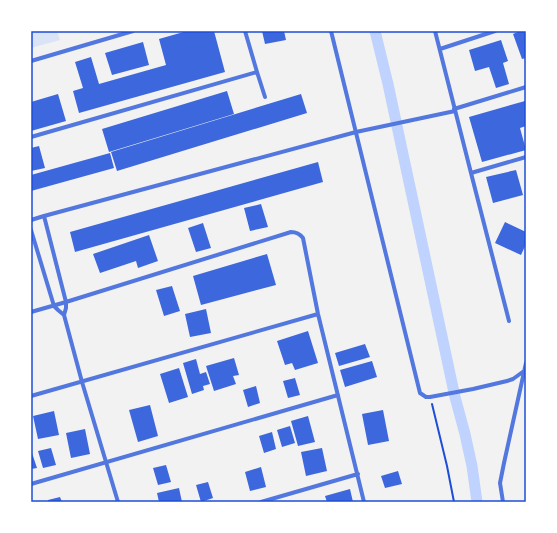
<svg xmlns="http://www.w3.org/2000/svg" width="557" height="533" font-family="Manrope,sans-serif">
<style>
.green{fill:#dbe4f7}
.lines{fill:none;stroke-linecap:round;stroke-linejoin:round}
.canal{stroke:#bfd3fe;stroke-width:11}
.building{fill:#3d67dc}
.path{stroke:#1d4ed8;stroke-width:2}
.minor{stroke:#5277de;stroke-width:4}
.neatline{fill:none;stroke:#1d4ed8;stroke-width:1.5}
</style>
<rect width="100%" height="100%" fill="#f2f2f2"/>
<!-- green -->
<path class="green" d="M31 31H57L60 40 31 48Z"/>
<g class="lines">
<!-- canal -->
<path class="canal" d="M375 31 388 84 455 397 465 434 472 466 477 502"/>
</g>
<!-- building -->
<path class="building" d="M187 31H214L225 72 79 113 73 91 83 88 75 62 91 57 99 84 166 65 159 39Z
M262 31H284L286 40 265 44Z
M520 31H526V58L522 59 513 34Z
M501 40 508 61 503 63 509 84 496 88 489 67 475 71 469 50Z
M143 42 149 65 112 75 105 53Z
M227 91 234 114 109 152 102 129Z
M58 94 66 121 31 131V102Z
M301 94 307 113 117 171 111 152Z
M525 101 526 126 520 128 526 150 482 162 469 117Z
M39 146 45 168 31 171V148Z
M110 153 114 168 31 191V175Z
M318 162 323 182 75 252 70 232Z
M516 170 523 195 493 203 486 177Z
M261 204 268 227 250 231 244 208Z
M505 222 526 232V244L521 255 495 243Z
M203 223 211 248 196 252 188 228Z
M149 235 158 261 138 268 136 261 100 273 93 254Z
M267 254 276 285 201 305 193 276Z
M172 286 180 311 164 316 156 290Z
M206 309 211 333 190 337 185 314Z
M308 331 318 363 295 370 292 363 285 365 277 341Z
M365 344 370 357 339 366 335 353Z
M234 358 239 375 233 376 236 384 214 391 206 366Z
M196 359 200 374 206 372 210 384 203 386 204 390 192 394 183 363Z
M372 361 377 377 345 387 340 370Z
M179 368 188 397 169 403 160 374Z
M295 378 300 395 288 398 283 381Z
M256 386 260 403 248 407 243 390Z
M150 405 158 436 138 442 129 410Z
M383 410 389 441 368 445 362 414Z
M54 411 59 435 38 439 33 416Z
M308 416 315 442 298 446 291 421Z
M290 426 295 443 282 447 277 430Z
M85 429 90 454 71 458 66 433Z
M272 432 276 449 264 453 259 436Z
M51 448 56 465 43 468 38 451Z
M322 448 327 471 306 476 301 452Z
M31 450 37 468 31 469Z
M166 465 171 482 158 485 153 468Z
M261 467 266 487 250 491 245 472Z
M398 471 402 484 385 488 381 476Z
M208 482 213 498 201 502 196 485Z
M179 488 182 502H159L157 493Z
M350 489 353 502H327L325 496Z
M60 497 62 502H48V500Z"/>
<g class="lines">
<!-- path -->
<path class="path" d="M432 404 447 466 454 502"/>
<!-- minor -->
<path class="minor" d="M245 31 257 72 265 97
M331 31 420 393 426 397H430L473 389 507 381 513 379 524 371
M435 31 471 173 509 321
M440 49 495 31
M31 61 133 31
M454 109 526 87
M31 137 257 72
M471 173 526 157
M31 220 44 216 356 132 455 111
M31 230 54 306 58 310 64 315 66 308V302L44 216
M31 312 66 302 291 232C297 232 300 234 303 238L318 314 364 502
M64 315 82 382 118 502
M31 396 318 314
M31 484 338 395
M261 502 358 474
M503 502 500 483 504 463 526 363"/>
</g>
<!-- border -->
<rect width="557" height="533" fill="none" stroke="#ffffff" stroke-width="64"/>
<rect x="32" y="32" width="493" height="469" class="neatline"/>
</svg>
